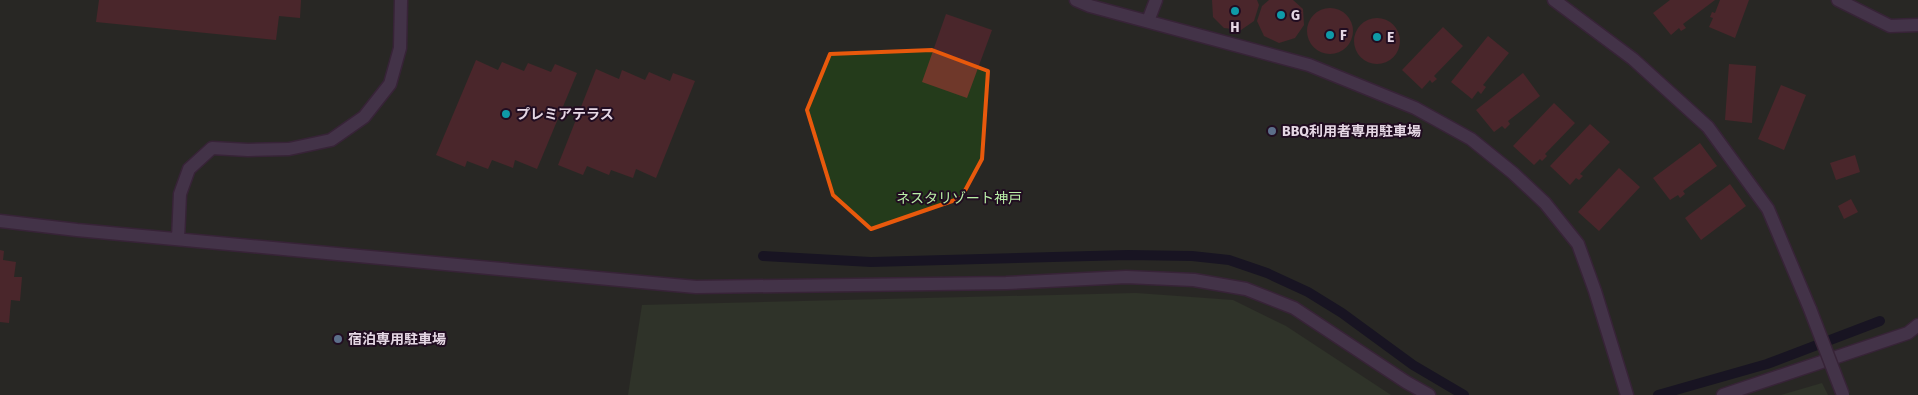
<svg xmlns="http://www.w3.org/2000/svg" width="1918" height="395" font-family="'Fira Sans','Noto Sans JP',sans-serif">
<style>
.green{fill:#243b1b}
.forest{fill:#335426}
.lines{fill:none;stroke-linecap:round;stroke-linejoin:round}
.stream{stroke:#001117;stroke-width:10}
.building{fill:#6f382a}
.minor-casing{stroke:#453245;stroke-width:15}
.minor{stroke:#61556a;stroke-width:12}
.minor-bridge-casing{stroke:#453245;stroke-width:15;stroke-linecap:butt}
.minor-bridge{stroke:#61556a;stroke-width:12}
.marked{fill:none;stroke:#e8590c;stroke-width:4;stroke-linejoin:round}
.culture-dot{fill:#0f9aa8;stroke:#210d21;stroke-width:2}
.service-dot{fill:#5c6f8a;stroke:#210d21;stroke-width:2}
.labels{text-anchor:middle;stroke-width:4;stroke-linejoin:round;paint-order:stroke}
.poi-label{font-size:14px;font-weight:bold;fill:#e5d7e4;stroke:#210d21;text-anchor:start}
.park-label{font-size:14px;fill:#b9efa7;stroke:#210d21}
</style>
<rect width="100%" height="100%" fill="#2b172b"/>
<!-- green -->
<path class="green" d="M0 0H1918V395H0Z"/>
<!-- forest -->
<path class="forest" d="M1136 293 1233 300 1286 326 1391 395H628L642 305Z
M1822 383 1828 395H1781Z"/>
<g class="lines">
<!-- stream -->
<path class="stream" d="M763 256 871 262 1128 255 1192 256 1229 260 1267 273 1308 292 1342 313 1413 365 1464 395
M1658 395 1767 364 1880 321"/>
</g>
<!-- building -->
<path class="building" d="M99 0H301L300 18 279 16 276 40 96 22Z
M1212 0H1257L1259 5 1254 21 1241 30 1224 28 1213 17Z
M1269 0H1293L1303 9 1304 25 1295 38 1279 43 1264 36 1257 21 1262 6Z
M1670 0H1715L1683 24 1686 28 1681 31 1679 28 1671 35 1653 13Z
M1720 0H1749L1735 38 1709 27 1713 18 1710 17 1712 12 1715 13Z
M1307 31a23 23 0 1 1 46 0a23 23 0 1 1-46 0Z
M946 14 992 30 967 98 922 82Z
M1354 41a23 23 0 1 1 46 0a23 23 0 1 1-46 0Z
M1443 27 1463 46 1434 76 1437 79 1432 83 1430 80 1422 89 1402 70Z
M1488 36 1509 53 1483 85 1486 87 1481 94 1478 91 1472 99 1451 82Z
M476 60 498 70 502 62 524 71 528 63 551 72 555 64 577 73 537 169 515 160 513 168 492 160 488 169 467 161 465 167 436 155Z
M1729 64 1756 66 1752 123 1725 120Z
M596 69 619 79 622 70 645 80 649 72 670 81 673 73 695 81 656 178 636 169 633 178 611 170 609 175 587 166 583 175 558 165Z
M1523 73 1540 96 1508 121 1510 124 1505 129 1502 126 1494 132 1476 110Z
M1781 85 1806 95 1784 150 1758 139Z
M1554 103 1575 123 1545 154 1547 156 1542 161 1540 159 1534 165 1513 146Z
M1590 124 1610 142 1580 174 1583 176 1579 180 1576 178 1570 185 1550 166Z
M1700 143 1717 166 1683 191 1685 194 1680 198 1678 195 1670 200 1653 178Z
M1855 155 1860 172 1836 180 1830 163Z
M1619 168 1640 187 1599 231 1578 212Z
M1730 184 1746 206 1701 240 1685 218Z
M1851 199 1858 212 1844 219 1838 206Z
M0 250 4 251 3 260 16 262 14 277H22L20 301 11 300 9 323 0 322Z"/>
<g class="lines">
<!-- minor casing -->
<g class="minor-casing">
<path id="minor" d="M1076 0 1090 6 1309 65 1415 108 1471 139 1513 173 1545 203 1578 244 1595 291 1627 395
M1554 0 1633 59 1708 127 1768 209 1810 309
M1838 0 1890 26 1918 25
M1148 21 1156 0
M0 221 77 230 696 287 1006 283 1126 277 1194 280 1246 289 1294 308 1406 382 1429 395
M178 239 180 194 189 169 212 148 248 150 289 149 331 140 364 117 390 84 400 48 401 0
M1723 395 1908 333 1918 325"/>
</g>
<!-- minor -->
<use href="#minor" class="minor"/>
<!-- minor-bridge casing -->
<g class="minor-bridge-casing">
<path id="minor-bridge" d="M1810 309 1843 395"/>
</g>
<!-- minor-bridge -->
<use href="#minor-bridge" class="minor-bridge"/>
</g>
<!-- marked area -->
<path d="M0 0H1918V395H0ZM932 50 988 71 982 159 961 198 871 229 833 195 807 110 830 54Z" fill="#2b172b" fill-opacity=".55" fill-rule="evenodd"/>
<path class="marked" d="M932 50 988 71 982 159 961 198 871 229 833 195 807 110 830 54Z"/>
<!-- markers -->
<g class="culture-dot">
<circle cx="1235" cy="11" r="5"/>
<circle cx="1281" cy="15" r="5"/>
<circle cx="1330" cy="35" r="5"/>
<circle cx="1377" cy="37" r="5"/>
<circle cx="506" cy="114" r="5"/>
</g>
<g class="service-dot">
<circle cx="1272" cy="131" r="5"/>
<circle cx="338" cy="339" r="5"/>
</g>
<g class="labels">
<!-- poi labels -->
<g class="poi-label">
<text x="1291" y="20">G</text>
<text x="1235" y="32" text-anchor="middle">H</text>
<text x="1340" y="40">F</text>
<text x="1387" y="42">E</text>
<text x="516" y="119">プレミアテラス</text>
<text x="1282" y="136">BBQ利用者専用駐車場</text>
<text x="348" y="344">宿泊専用駐車場</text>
</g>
<!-- park labels -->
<g class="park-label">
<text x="959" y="203">ネスタリゾート神戸</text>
</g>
</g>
</svg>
